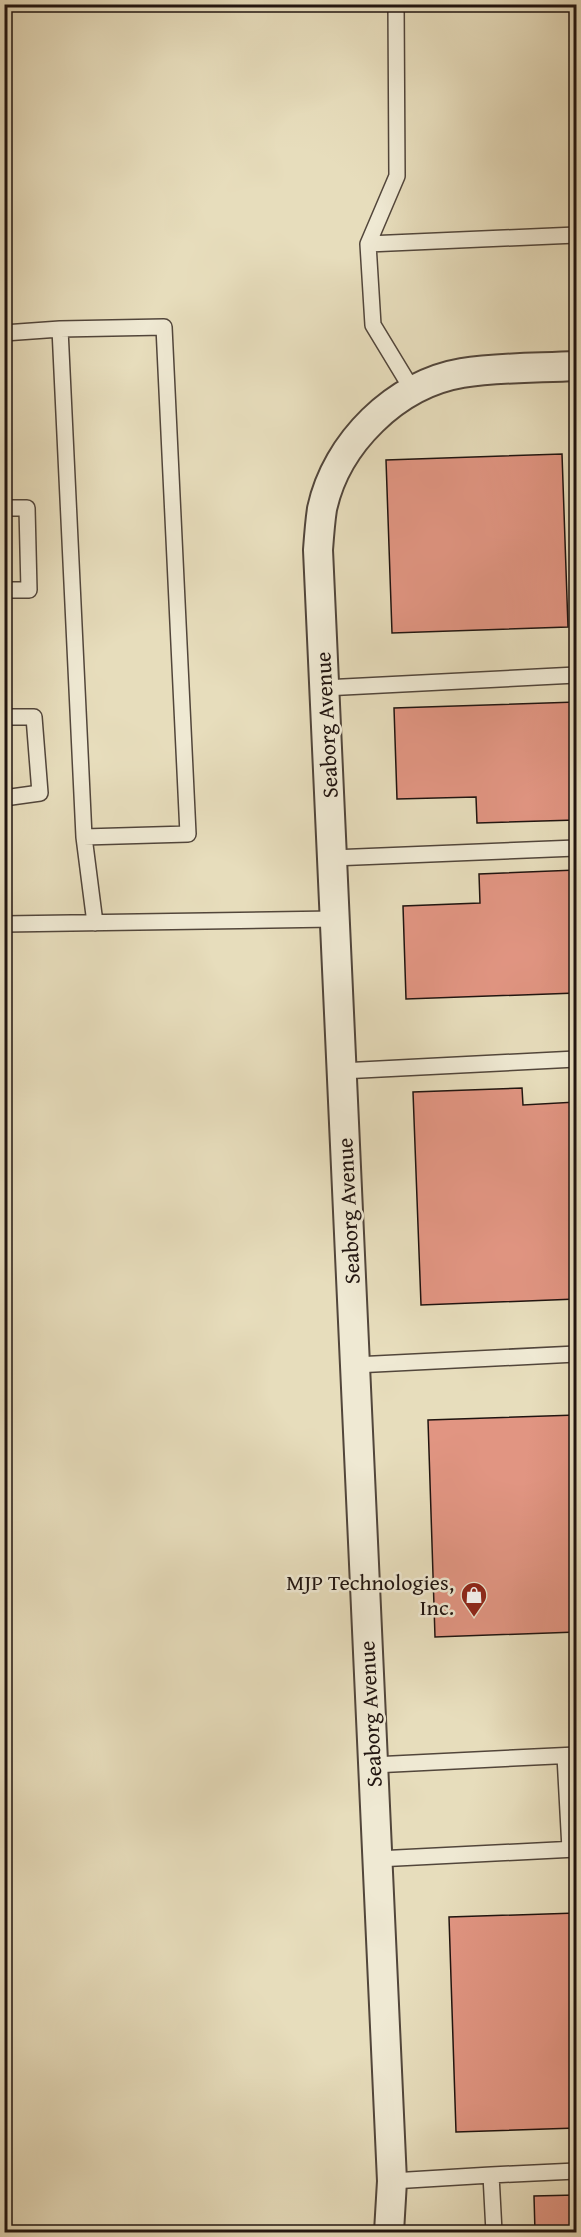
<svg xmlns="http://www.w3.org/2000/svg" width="581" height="2237" font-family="'Gentium Book Plus',serif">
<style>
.building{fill:#e19582;stroke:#201410;stroke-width:1.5}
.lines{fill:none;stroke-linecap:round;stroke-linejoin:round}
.lane-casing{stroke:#52463b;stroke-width:18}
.street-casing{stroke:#52463b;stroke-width:32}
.lane{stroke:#efe9d3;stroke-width:15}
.street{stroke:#efe9d3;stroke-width:28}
.labels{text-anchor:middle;stroke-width:5;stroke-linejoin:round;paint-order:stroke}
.street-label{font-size:22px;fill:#201410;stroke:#efe9d3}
.poi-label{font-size:22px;fill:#201410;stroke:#efe9d3;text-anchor:end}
</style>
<rect width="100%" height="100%" fill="#e7ddbc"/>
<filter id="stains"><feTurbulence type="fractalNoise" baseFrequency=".00333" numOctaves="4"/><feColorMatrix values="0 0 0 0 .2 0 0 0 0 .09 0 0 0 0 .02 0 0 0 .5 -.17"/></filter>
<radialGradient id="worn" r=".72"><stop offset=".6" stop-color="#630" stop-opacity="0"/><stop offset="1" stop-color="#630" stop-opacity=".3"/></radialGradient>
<!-- building -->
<path class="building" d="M562 454 568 627 392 633 386 460Z
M576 702V820L477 823 476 797 397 799 394 708Z
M4 721H5L7 764H4Z
M576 870V993L406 999 403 906 480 903 479 874Z
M522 1088 523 1105 576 1102V1299L421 1305 413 1092Z
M576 1415V1632L435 1637 428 1420Z
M576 1913V2128L456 2132 449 1917Z
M576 2195V2232H535L534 2196Z"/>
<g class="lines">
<!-- lane casing -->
<g class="lane-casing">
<path id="lane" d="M396 4 397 176 368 244 373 325 413 391
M368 244 576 235
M4 333 60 329
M4 508H27L29 590H4
M324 688 576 675
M4 717H34L40 793 4 798
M84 837 188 834 164 327 60 329 84 837 95 923
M332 858 576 848
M4 924 334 919
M341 1071 576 1059
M355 1365 576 1354
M565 1756 570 1849
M373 1765 576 1755
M377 1859 576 1849
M491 2175 576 2171
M392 2181 491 2175 494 2232"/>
</g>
<!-- street casing -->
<g class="street-casing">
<path id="street" d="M389 2232 392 2181 318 550C319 536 320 522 322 509 336 443 396 384 462 373 500 367 539 368 576 366"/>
</g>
<!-- lane -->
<use href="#lane" class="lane"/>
<!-- street -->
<use href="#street" class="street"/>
</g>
<!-- icons -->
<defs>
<g id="shop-pin" transform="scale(1.35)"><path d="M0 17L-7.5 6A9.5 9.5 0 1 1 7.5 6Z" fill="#8f2418" stroke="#efe9d3"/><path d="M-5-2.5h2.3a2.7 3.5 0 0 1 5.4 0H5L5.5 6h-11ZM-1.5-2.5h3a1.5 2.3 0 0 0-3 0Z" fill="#fff"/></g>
</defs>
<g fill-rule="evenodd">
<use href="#shop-pin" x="474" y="1595"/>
</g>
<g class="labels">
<!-- street labels -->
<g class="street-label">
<text transform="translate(326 725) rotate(-93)" y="8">Seaborg Avenue</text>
<text transform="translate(348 1211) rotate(-93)" y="8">Seaborg Avenue</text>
<text transform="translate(370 1714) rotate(-93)" y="8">Seaborg Avenue</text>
</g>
<!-- poi labels -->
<g class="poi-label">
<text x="454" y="1590">MJP Technologies,<tspan x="454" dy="25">Inc.</tspan></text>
</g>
</g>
<!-- margin -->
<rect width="581" height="2237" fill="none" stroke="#e7ddbc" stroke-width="24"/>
<rect x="6" y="6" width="569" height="2225" fill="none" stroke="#201410" stroke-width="3"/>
<rect x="12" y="12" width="557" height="2213" fill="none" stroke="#201410" stroke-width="1.5"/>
<rect width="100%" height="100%" filter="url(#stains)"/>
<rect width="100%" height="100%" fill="url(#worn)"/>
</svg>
